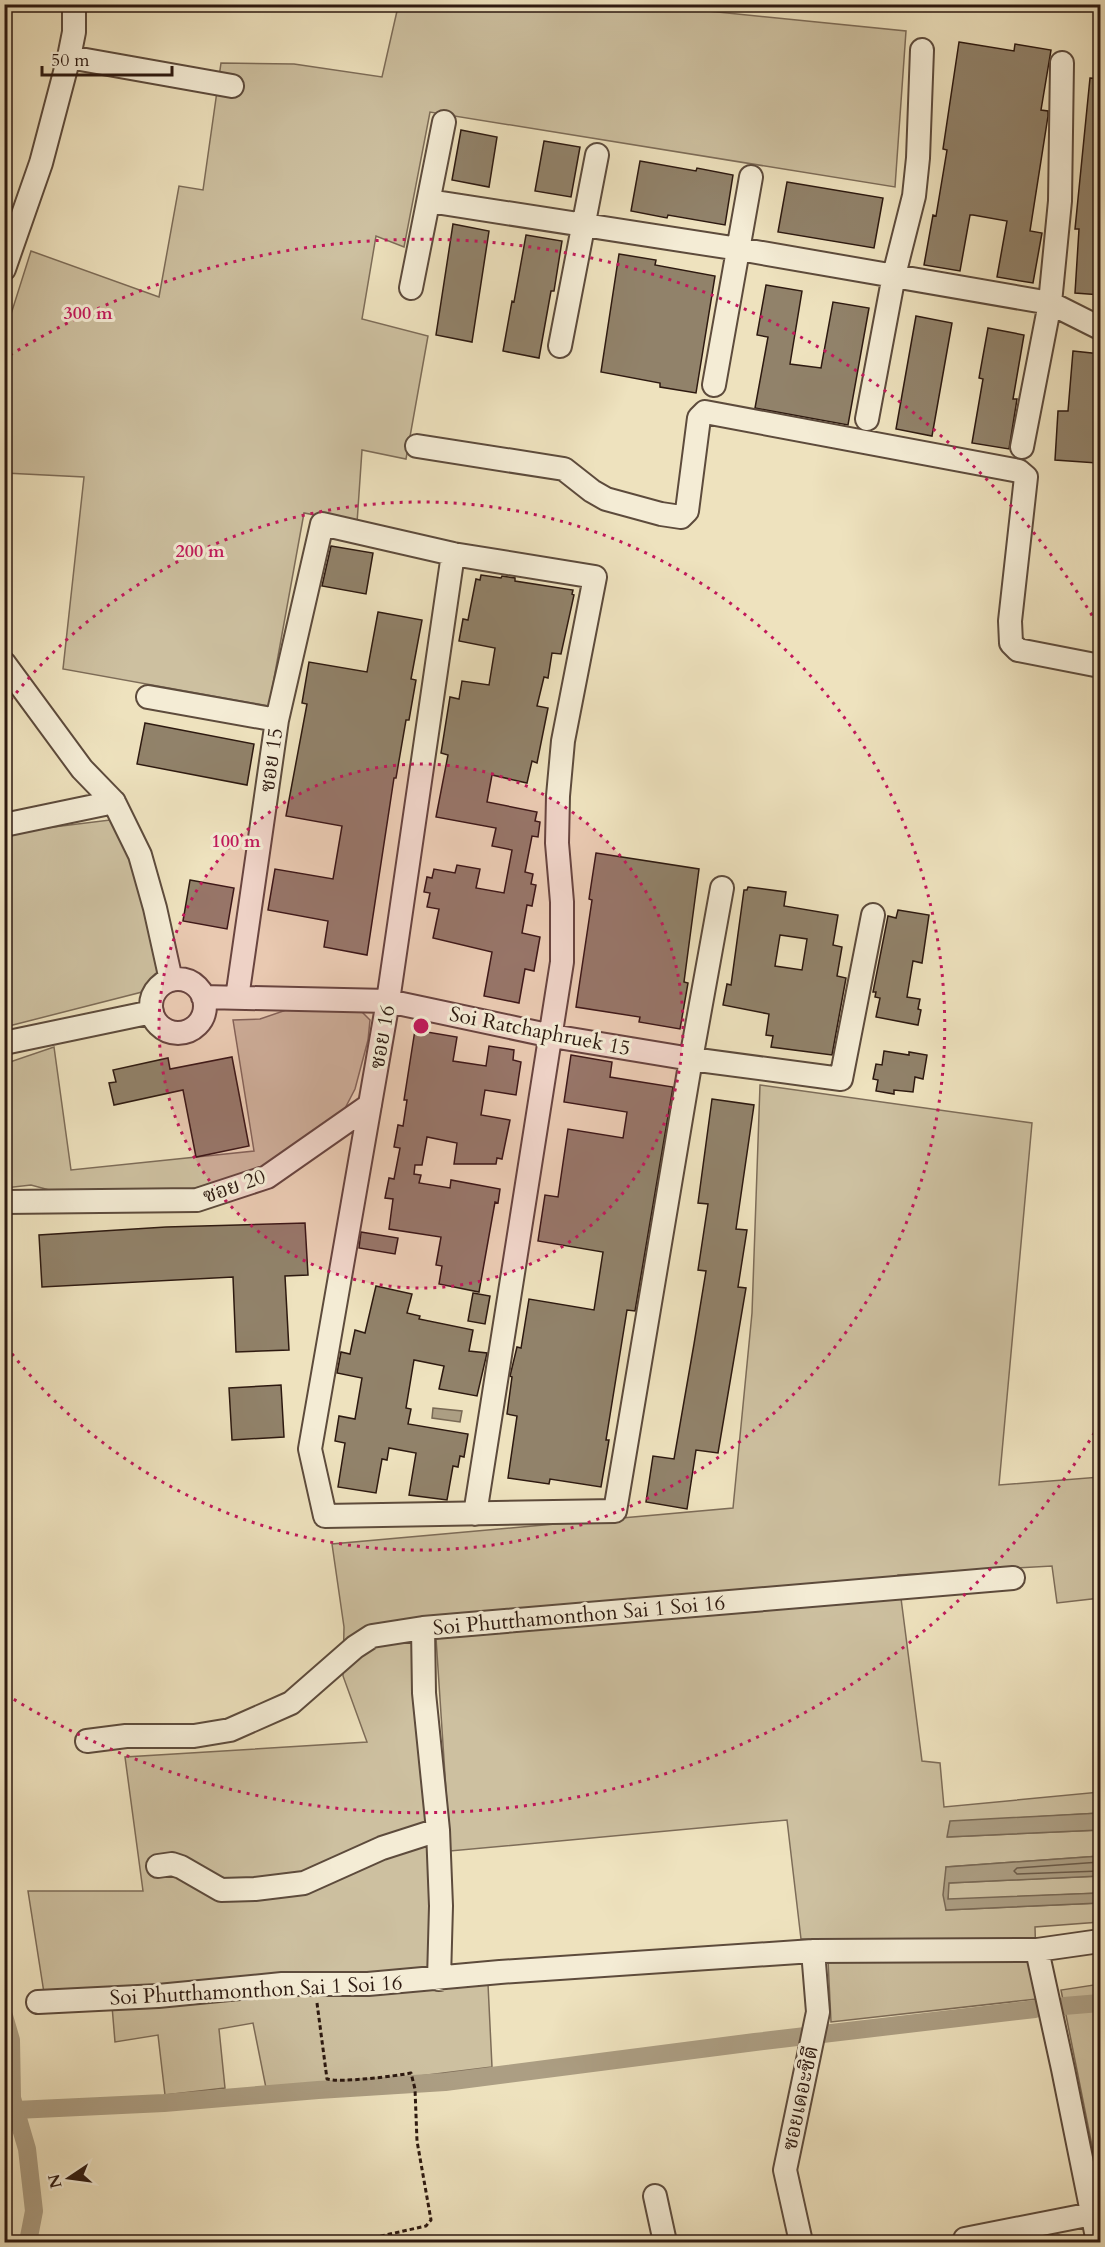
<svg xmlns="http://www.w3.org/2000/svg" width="1105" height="2247" font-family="Cardo,'Noto Serif Thai',serif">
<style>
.green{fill:#cdc0a0;stroke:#7d6c58;stroke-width:1.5}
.water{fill:#ac9e83;stroke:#796955;stroke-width:1.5}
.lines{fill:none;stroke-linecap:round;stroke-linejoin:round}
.shore{stroke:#6c5c4a;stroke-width:1.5}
.canal{stroke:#ac9e83;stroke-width:18}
.building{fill:#91826a;stroke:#2d1910;stroke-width:1.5;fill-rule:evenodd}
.minor-casing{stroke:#5d4b3c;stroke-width:26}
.path{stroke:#2d1910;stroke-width:3;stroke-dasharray:4.5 3;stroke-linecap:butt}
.minor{stroke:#f4ecd5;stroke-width:22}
.ring{fill:none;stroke:#c2185b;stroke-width:3;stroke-dasharray:3 6}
.labels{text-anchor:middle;stroke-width:6;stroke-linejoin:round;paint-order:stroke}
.street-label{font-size:21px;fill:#2d1910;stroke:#f4ecd5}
.centre{fill:#c2185b;stroke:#f4ecd5;stroke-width:3}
.ring-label{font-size:18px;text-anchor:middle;font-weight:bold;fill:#c2185b;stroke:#f4ecd5;stroke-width:6;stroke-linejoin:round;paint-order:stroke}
</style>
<rect width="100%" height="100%" fill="#eee2be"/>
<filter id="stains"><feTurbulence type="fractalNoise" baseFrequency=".00333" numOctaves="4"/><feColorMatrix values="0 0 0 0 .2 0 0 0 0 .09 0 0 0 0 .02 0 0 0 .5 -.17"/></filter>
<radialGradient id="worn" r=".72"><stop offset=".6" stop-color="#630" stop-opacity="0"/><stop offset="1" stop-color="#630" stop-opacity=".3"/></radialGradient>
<!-- green -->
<path class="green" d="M405 4 649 5 906 31 895 187 430 112 404 247 376 236 362 319 428 336 406 459 362 450 357 523 304 513 269 706 63 669 84 477 5 473V333L31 251 159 297 179 186 203 190 221 63 294 64 382 77 397 11Z
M110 820 122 836 145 895 157 951V972L142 992 5 1027V833Z
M295 1007 358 1008 370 1020 368 1040 355 1089 341 1116 252 1177 175 1192 64 1194 31 1185 5 1188 4 1064 54 1047 71 1170 254 1151 233 1020 260 1019Z
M760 1085 1032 1123 999 1485 1100 1477V1598L1057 1603 1052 1566 898 1575 922 1761 940 1763 944 1807 1100 1792V1813L950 1822 948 1837 1100 1830V1856L946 1867V1910L1100 1903V1922L1035 1927 1037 1999 831 2022 827 1939H801L787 1820 450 1851 436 1638 417 1636 434 1985 488 1984 492 2067 339 2086 266 2088 253 2023 219 2029 225 2088 165 2095 158 2035 115 2042 112 2006 47 2012 28 1891H143L125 1757 367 1742 343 1676 344 1627 332 1544 733 1508 752 1313Z
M1100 1876V1893L948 1900V1883Z
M1100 1984V2186L1061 1990Z
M1059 2235 1061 2242H1014Z"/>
<!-- water -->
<path class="water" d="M433 1408 462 1411 460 1422 432 1418Z
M1100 1813V1830L947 1837 950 1821Z
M1100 1856V1876L949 1883 948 1899 1100 1893V1903L946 1910 943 1895 946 1867Z"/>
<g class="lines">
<!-- shore -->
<path class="shore" d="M1100 1862 1017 1868 1014 1871 1017 1874 1100 1871"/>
<!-- canal -->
<path class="canal" d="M1064 2006 1100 2003
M4 2016 11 2040 12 2098 27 2149 34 2211 28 2242
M16 2110 164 2103 318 2090 445 2082 755 2042 1035 2009"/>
</g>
<!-- building -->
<path class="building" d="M959 42 1014 51 1015 44 1051 50 1041 110 1048 111V116L1030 231 1042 233 1033 283 997 277 1007 221 973 215H970L960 271 924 265 933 215 936 216 947 150 943 149Z
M1090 78 1101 79V295L1075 293 1079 229H1075Z
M461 130 497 137 489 187 452 180Z
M544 141 580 147 571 197 535 191Z
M640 161 696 171 697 168 733 175 725 225 668 215 667 218 631 211Z
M787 182 883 198 874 248 778 232Z
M453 224 489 231 472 342 436 335Z
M526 235 562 241 554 291H551L539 358 503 351 512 301 514 302Z
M619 254 656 260 655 265 715 276 696 393 660 387V383L601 372Z
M766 285 802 291 790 364 821 368 833 302 869 308 848 425 755 408 768 337 757 335Z
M916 316 952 323 932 436 896 429Z
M988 328 1024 335 1013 399H1017L1009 449 972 443 983 379 979 378Z
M1073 351 1101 354V408L1097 463 1055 460 1058 411H1068Z
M331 546 373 553 366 594 322 586Z
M481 575 501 578 502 576 515 578V581L573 590 572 594 574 595 561 654 552 653 548 678 544 677 537 706 548 708 537 763 532 761 527 783 492 775 487 802 537 812 535 821 540 822 538 837 532 836 525 872 533 874 531 884 536 885 532 906 527 905 522 933 540 937 534 971 525 969 519 1003 484 996 492 952 433 938 439 909 427 907 430 893 424 892 427 877 432 878 434 869 455 873 457 865 480 869 476 888 504 893 512 850 492 846 496 828 436 817 448 755 441 753 450 697 459 699 462 681 489 685 495 648 459 641 463 619 468 620 476 579 480 580Z
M378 612 422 620 411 679 416 680 409 720H406L396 778H394L367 955 324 947 328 921 268 910 275 869 333 879 342 826 286 816 307 704 302 703 309 662 367 672Z
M145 723 254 744 247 785 137 764Z
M596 853 699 869 684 982 688 983 680 1029 639 1022 640 1017 576 1007 592 900 589 899Z
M190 880 234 888 227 929 183 921Z
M748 887 786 892 784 906 838 915 833 945 842 947 837 976 846 978 832 1055 771 1047 773 1036 766 1035 769 1014 723 1005 727 984 731 985 744 890H747ZM780 935 807 939 802 970 775 966Z
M898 910 929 915 922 963 913 961 907 997 920 999 918 1009 921 1010 918 1025 876 1017 880 998 875 997 876 992H873L888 916 896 918Z
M415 1030 457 1037 453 1061 486 1066 489 1046 514 1050 513 1060 521 1062 516 1095 485 1090 481 1115 510 1120 502 1159 497 1158 496 1164H454L457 1143 427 1137 422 1165H415L414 1174 421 1175 419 1183 450 1188 451 1180 500 1189 498 1203 495 1202 479 1292 439 1284 442 1266 436 1265 441 1237 389 1229 393 1199 385 1198 389 1178 394 1179 400 1148 394 1147 398 1125 403 1126 407 1100H404Z
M884 1051 909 1055V1052L927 1055 923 1079 915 1077 913 1092 894 1090V1094L876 1091 878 1080 873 1079 876 1064 882 1065Z
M571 1055 612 1062 610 1077 673 1087 635 1311 627 1310 606 1440H609L601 1487 550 1479 549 1484 508 1478 517 1416 507 1414 512 1377 510 1376 517 1347 521 1348 529 1299 594 1310 603 1252 538 1241 545 1195 558 1197 568 1129 623 1138 627 1112 564 1102Z
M232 1057 249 1146 196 1157 183 1090 114 1105 109 1083 116 1082 113 1070 168 1058 170 1069Z
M712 1099 754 1105 736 1229 747 1230 738 1287 746 1288 718 1453 696 1450 687 1509 646 1502 653 1456 674 1459 694 1344 706 1271 698 1270 708 1204 698 1203Z
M305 1223 308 1275 285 1276 289 1350 236 1352 233 1277 42 1287 39 1235 166 1227Z
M361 1232 398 1238 395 1254 359 1248Z
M376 1286 412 1294 407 1313 420 1316 419 1319 473 1330 469 1351 487 1353 477 1396 439 1389 444 1366 414 1360 406 1408 411 1409 408 1424 468 1434 464 1457 460 1456 458 1467 453 1466 447 1500 409 1495 416 1453 389 1448 387 1460 382 1459 376 1493 338 1487 345 1443 335 1441 339 1416 355 1419 362 1378 337 1373 341 1352 350 1354 355 1330 365 1333Z
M473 1293 490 1296 485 1324 468 1321Z
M281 1385 284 1437 232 1440 229 1388Z"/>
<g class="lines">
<!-- minor casing -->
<g class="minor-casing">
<path id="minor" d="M69 57 232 86
M429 201 739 249 1050 303 1100 328
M4 269 41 163 69 57 74 32V4
M411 288 444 122
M560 346 597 155
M714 385 751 177
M867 419 894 275 914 196 918 158 922 50
M417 446 564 469 592 491 606 499 661 514 681 517 687 511 699 418 705 412 1019 471 1026 477 1010 621 1011 643 1018 650 1100 666
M1022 447 1050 303 1060 201 1062 63
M453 554 388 1001 310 1449 325 1516 615 1511 691 1059 722 888
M4 663 82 769 114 802 140 855 155 908 171 980
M148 697 277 720
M4 825 114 802
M151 1006a27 27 0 1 1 54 0a27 27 0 1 1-54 0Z
M203 997 388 1001 552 1036 691 1059 841 1079 873 915
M237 998 277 720 322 524 453 554 595 577 563 741 558 796 557 843 562 902V962L475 1514
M4 1043 152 1012
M4 1202 197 1200 267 1177 370 1105
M87 1741 126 1736H194L230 1730 291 1703 355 1647 372 1636 423 1628
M158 1866 172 1864 181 1867 221 1890 255 1889 304 1883 382 1848 438 1830
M1037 1950 1100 1941
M439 1979 441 1906 438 1830 424 1693 423 1628 1013 1578
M38 2002 158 1996 282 1984H368L500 1972 813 1951 1037 1950 1063 2069 1098 2242
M655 2196 665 2242
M965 2239 1092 2214
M801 2242 785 2170 818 2012 813 1951"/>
</g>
<!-- path -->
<path class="path" d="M317 2003 327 2079C340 2083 396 2076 411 2073L415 2089 417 2141 431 2220 426 2226 354 2242"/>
<!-- minor -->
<use href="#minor" class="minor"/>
</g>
<!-- distance rings -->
<circle cx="421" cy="1026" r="262" fill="#c2185b" fill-opacity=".12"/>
<g class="ring">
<circle cx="421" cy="1026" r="262"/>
<path d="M5 707A524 524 0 1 1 5 1345"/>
<path d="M1099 1425A787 787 0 0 1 10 1697M10 355A787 787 0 0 1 1099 627"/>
</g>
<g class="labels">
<!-- street labels -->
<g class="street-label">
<text transform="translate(271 760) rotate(-82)" y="7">ซอย 15</text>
<text transform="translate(540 1031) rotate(11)" y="7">Soi Ratchaphruek 15</text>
<text transform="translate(382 1037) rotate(-80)" y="7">ซอย 16</text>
<text transform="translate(234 1186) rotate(-19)" y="7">ซอย 20</text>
<text transform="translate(579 1615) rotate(-5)" y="7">Soi Phutthamonthon Sai 1 Soi 16</text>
<text transform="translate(256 1990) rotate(-3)" y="7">Soi Phutthamonthon Sai 1 Soi 16</text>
<text transform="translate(800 2098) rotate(-78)" y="7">ซอยเดอะซิตี</text>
</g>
</g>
<circle cx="421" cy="1026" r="9" class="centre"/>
<g class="ring-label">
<text x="88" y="319">300 m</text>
<text x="200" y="557">200 m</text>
<text x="236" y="847">100 m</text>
</g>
<!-- margin -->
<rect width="1105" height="2247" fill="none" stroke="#eee2be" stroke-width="24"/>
<rect x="6" y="6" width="1093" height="2235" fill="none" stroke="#2d1910" stroke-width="3"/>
<rect x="12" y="12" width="1081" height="2223" fill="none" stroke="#2d1910" stroke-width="1.5"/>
<!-- north arrow -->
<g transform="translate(69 2178) rotate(257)" stroke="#f4ecd5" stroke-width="4.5" paint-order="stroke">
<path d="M0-4.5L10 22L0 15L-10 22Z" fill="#2d1910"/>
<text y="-9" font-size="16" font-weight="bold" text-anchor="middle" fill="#2d1910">N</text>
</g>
<!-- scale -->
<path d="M42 66v9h130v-9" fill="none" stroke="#2d1910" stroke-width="3"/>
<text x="51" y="66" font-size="18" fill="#2d1910" stroke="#f4ecd5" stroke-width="4.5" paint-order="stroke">50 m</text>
<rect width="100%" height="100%" filter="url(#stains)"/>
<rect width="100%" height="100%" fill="url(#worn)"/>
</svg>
